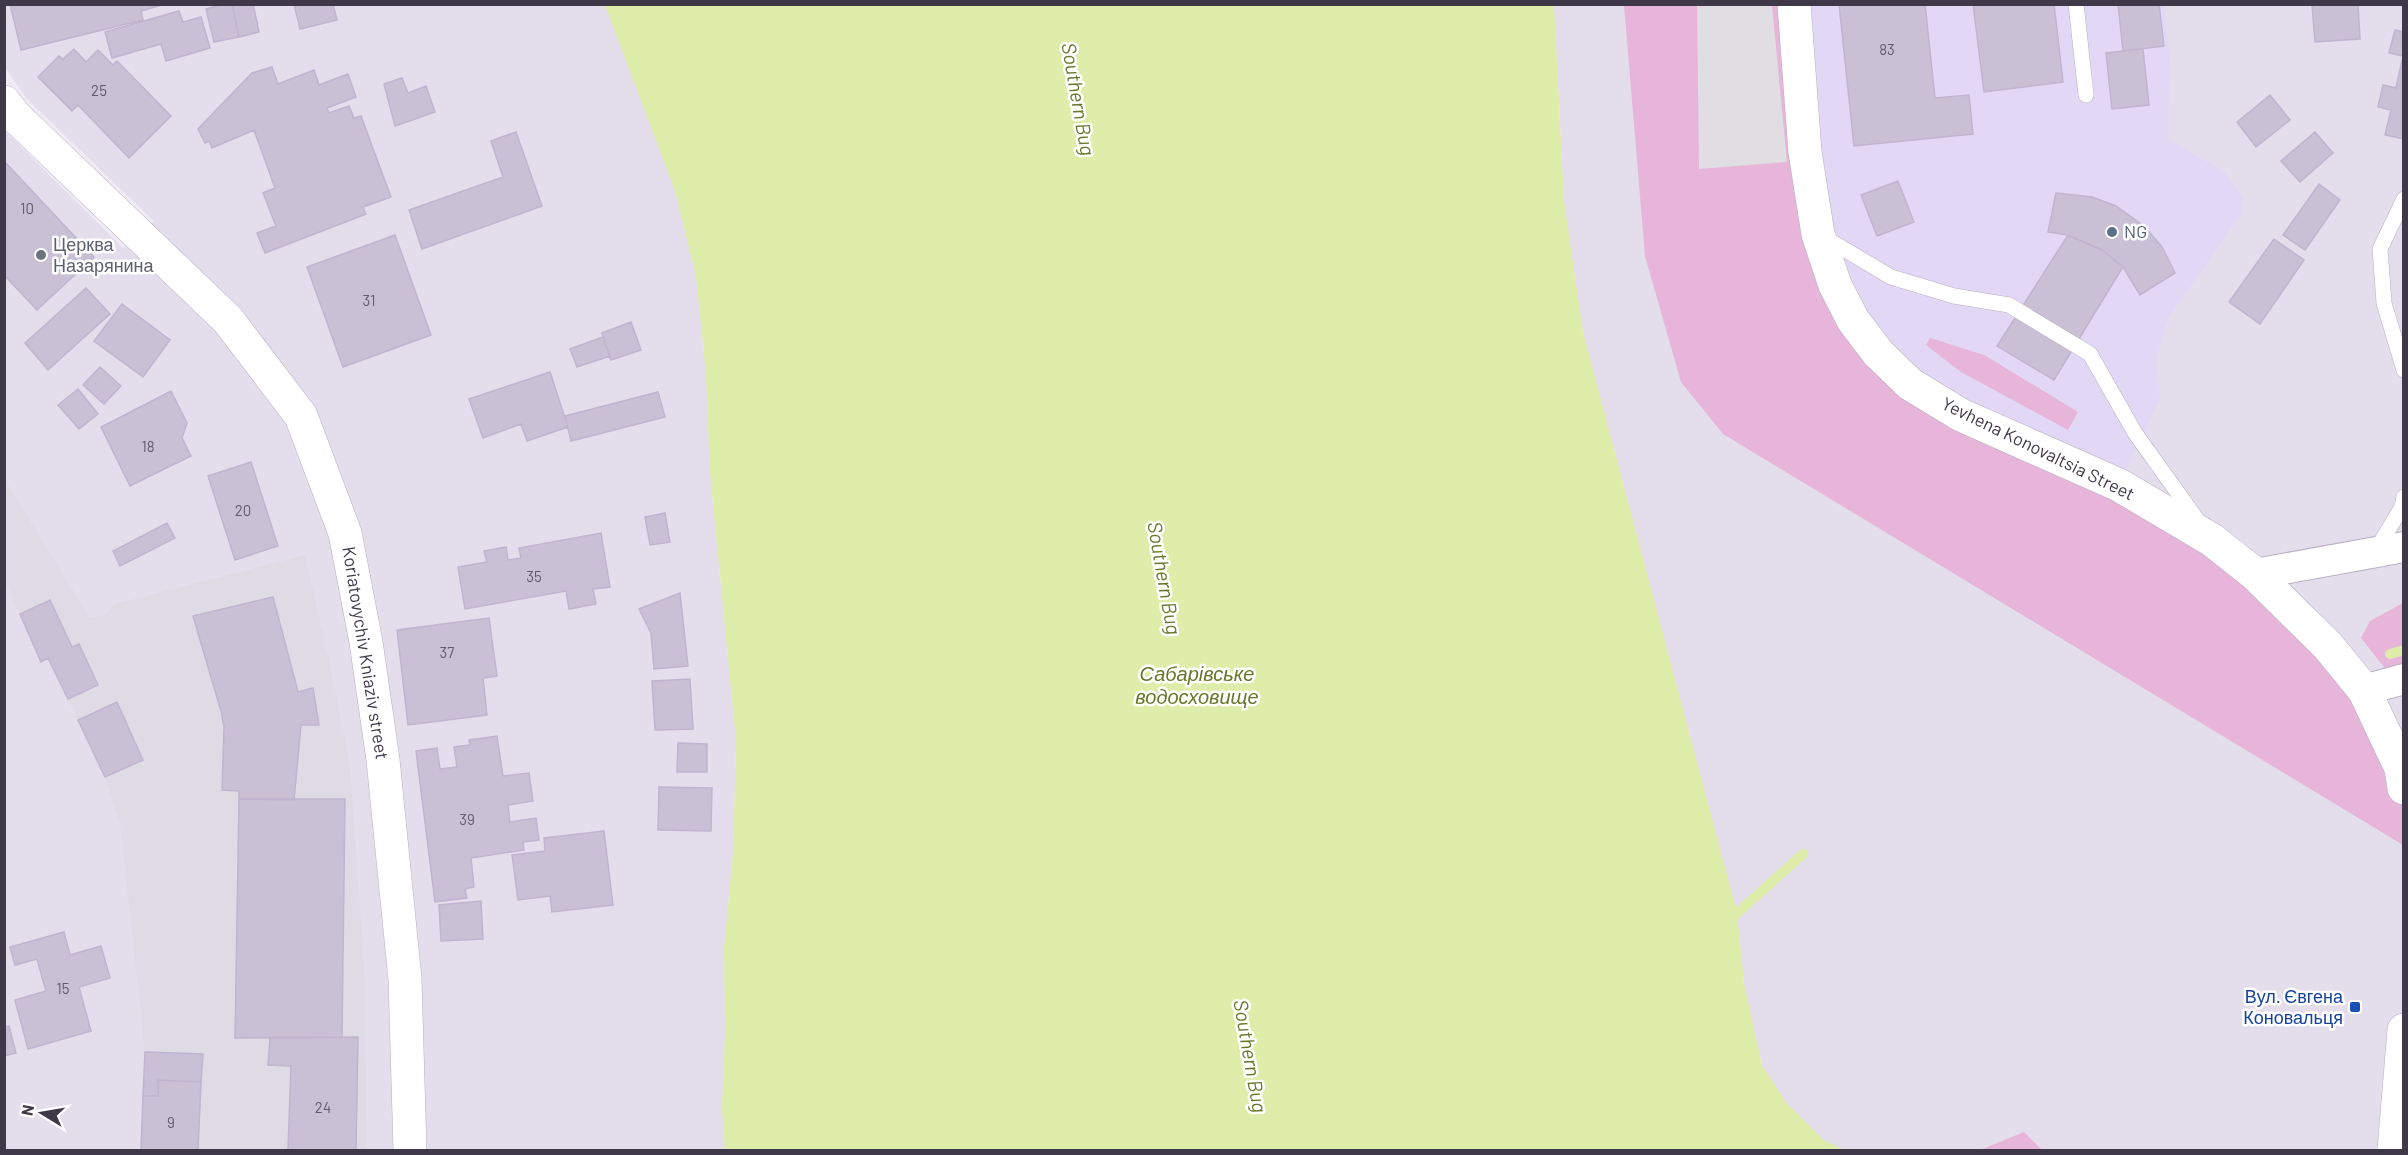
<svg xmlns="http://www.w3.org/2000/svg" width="2408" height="1155" font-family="Barlow,sans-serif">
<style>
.residential{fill:#e4ddec}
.commercial{fill:#e2d7f5}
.industrial{fill:#dfdbe4}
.green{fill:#e6b5d9}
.parking{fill:#e0dee3}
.water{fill:#dfedaa}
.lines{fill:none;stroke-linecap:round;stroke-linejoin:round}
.stream{stroke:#dfedaa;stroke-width:10}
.building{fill:#c9c0d5;stroke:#c0b4d0;stroke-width:1.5}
.service-casing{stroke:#b8b0c3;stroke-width:16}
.minor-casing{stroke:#b8b0c3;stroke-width:32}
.tertiary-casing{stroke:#b8b0c3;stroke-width:34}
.service{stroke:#fff;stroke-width:15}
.minor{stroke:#fff;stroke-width:30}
.tertiary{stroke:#fff;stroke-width:33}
.service-dot{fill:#5c6f8a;stroke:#fff;stroke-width:2}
.worship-dot{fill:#6b7280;stroke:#fff;stroke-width:2}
.transit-dot{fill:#1a4fb4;stroke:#fff;stroke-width:2}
.labels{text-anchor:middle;stroke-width:5;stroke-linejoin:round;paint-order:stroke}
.number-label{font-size:15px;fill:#625a6b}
.service-label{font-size:18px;fill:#4e5e75;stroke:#fff;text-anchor:start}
.worship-label{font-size:18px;fill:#5b616d;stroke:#fff;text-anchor:start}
.street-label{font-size:18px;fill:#3f3848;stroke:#fff}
.transit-label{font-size:18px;fill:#164399;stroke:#fff;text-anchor:end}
.water-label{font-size:20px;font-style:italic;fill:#667829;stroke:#fff}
</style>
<rect width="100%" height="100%" fill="#efeaf4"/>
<!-- residential -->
<path class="residential" d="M5 5H605L675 191 696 276 706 374 710 473 736 741 733 853 724 948 725 1032 722 1108 725 1150H5L4 130 123 248 154 221 27 99 5 67Z
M1554 5H2403V1150H1844L1825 1141 1787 1104 1762 1065 1744 983 1737 913 1583 332 1564 201Z"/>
<!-- commercial -->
<path class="commercial" d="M1787 5H2164L2169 51 2168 139 2224 172 2243 197 2241 214 2169 317 2156 359 2160 399 2119 485 1961 425 1847 330Z"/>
<!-- industrial -->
<path class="industrial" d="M9 486 90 618 104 615 115 604 305 555 328 655 350 765 365 983 367 1150H141L145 1052 120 823 105 777 78 720 48 658 41 662 5 581 4 488Z"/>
<!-- green -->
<path class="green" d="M1624 5H1794L1818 234 1878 353 2119 485 2328 646 2404 788 2403 845 1723 434 1681 382 1645 256Z
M1930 338 1984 355 2078 412 2068 430 1961 372 1926 345Z
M2403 603V679L2395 681 2361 638 2370 621Z
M2024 1132 2042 1150H1980Z"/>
<!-- parking -->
<path class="parking" d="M1697 5H1772L1787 162 1699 169Z"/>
<!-- water -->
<path class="water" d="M605 5H1554L1564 201 1583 332 1737 913 1744 983 1762 1065 1787 1104 1825 1141 1844 1150H725L722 1108 725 1032 724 948 733 853 736 741 710 473 706 374 696 276 675 191Z"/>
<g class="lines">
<!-- stream -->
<path class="stream" d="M2390 654 2404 650
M1727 922 1803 854"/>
</g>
<!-- building -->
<path class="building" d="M10 4H165L141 11 143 20 21 50Z
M224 4H232L239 37 214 42 206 9Z
M232 4H253L259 32 239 37Z
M294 4H333L337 20 300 29Z
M1839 4H1925L1935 98 1969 95 1973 134 1854 146Z
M1973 4H2054L2063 82 1984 92Z
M2118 4H2159L2164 46 2123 51Z
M2312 4H2358L2360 39 2315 42Z
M179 11 183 22 201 17 210 48 166 61 161 44 112 58 105 32Z
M2395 30 2404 32V139L2385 135 2391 110 2378 107 2383 85 2396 88 2403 56 2389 53Z
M74 49 86 62 98 50 113 65 117 61 171 116 129 158 78 105 72 111 38 77 59 56 63 59Z
M2143 49 2149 105 2112 109 2106 53Z
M272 67 278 84 314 70 319 85 348 74 356 97 327 108 329 113 349 106 354 118 361 116 391 197 363 207 366 214 265 253 257 233 276 226 263 193 275 188 254 130 212 148 209 141 205 143 198 129 252 73Z
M402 78 408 93 426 86 435 112 395 126 384 84Z
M2270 95 2290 120 2256 147 2237 122Z
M516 132 542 206 422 249 409 210 503 177 491 141Z
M2315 132 2333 153 2300 182 2281 161Z
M4 161 94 257 37 310 4 275Z
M1898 181 1914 222 1877 236 1861 195Z
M2319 184 2340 200 2305 250 2283 235Z
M2056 193 2092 197 2116 206 2144 226 2162 247 2175 273 2140 295 2123 267 2102 250 2068 235 2048 232Z
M395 235 431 335 343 367 307 267Z
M2068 235 2102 250 2123 267 2054 380 1997 346Z
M2274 239 2304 260 2260 324 2229 302Z
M86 288 110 314 48 370 25 343Z
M122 304 170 340 143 377 94 341Z
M631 322 641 350 611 360 602 333Z
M603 337 610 356 577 367 570 349Z
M100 367 121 386 104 404 83 385Z
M550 372 568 427 527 441 521 424 483 438 469 399Z
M78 389 98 414 79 429 58 405Z
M171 391 187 423 182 438 191 456 130 486 101 427Z
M658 392 665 417 571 441 565 416Z
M251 462 278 546 235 560 208 476Z
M665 513 670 542 650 545 645 517Z
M167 523 175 538 120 566 113 551Z
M601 533 610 587 593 589 596 604 569 609 566 591 465 609 458 567 487 562 484 551 506 547 508 560 521 558 519 548Z
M680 593 688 666 654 669 651 633 639 609Z
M273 597 298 692 313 688 319 725H301L294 800 239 799V791L222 790 224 727 221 711 193 616Z
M50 600 72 647 79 644 98 685 68 699 48 658 41 662 20 614Z
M489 618 497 676 483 678 487 715 408 725 397 630Z
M690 679 693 729 655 730 652 681Z
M117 702 143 760 105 777 78 720Z
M497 736 503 776 529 773 533 801 508 805 510 822 536 818 539 840 523 842 524 850 471 858 474 887 465 889 467 898 435 902 416 751 437 748 440 769 457 767 454 747 470 745 469 740Z
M678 743 707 744V772H677Z
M659 787 712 788 711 831 658 830Z
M239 799H345L342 1037 235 1038Z
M604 831 613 905 552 912 550 896 518 900 512 855 545 851 544 838Z
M481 901 483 939 441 941 439 905Z
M64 932 70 955 101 946 110 978 79 987 91 1031 28 1049 15 1000 46 991 37 959 15 965 10 947Z
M9 1026 16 1053 4 1056V1027Z
M358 1037 356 1150H288L291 1066 268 1065 270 1038Z
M145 1052 203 1054 201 1082 158 1080V1096H143Z
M158 1080 201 1082 198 1150H141L143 1096H158Z"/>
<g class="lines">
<!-- service casing -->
<g class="service-casing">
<path id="service" d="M2076 4 2086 95
M2404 199 2380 249 2384 303 2404 370
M1822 236 1891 277 1954 296 2009 305 2090 354 2135 433 2198 521
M2375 552 2402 507 2404 497"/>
</g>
<!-- minor casing -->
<g class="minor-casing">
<path id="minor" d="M2255 574 2404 547
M2364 690 2404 679"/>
</g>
<!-- tertiary casing -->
<g class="tertiary-casing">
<path id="tertiary" d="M1794 4 1805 152 1818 234 1835 285 1853 320 1878 353 1910 384 1961 415 2119 485 2212 540 2255 574 2328 646 2364 690 2401 768 2404 788
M4 102 15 116 228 320 301 416 345 533 366 642 383 760 405 979 410 1150
M2394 1150 2404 1030"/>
</g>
<!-- service -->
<use href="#service" class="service"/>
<!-- minor -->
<use href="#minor" class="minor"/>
<!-- tertiary -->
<use href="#tertiary" class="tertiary"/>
</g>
<!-- markers -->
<circle class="service-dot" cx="2112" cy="232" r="6"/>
<circle class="worship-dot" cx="41" cy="255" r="6"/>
<rect class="transit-dot" x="2349" y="1001" width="12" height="12" rx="3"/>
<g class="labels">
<!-- number labels -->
<g class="number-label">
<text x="1887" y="55">83</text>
<text x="99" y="96">25</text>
<text x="27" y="214">10</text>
<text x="369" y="306">31</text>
<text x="148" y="452">18</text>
<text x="243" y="516">20</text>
<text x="534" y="582">35</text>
<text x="447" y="658">37</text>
<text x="467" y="825">39</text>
<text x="63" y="994">15</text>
<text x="323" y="1113">24</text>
<text x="171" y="1128">9</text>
</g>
<!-- service labels -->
<g class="service-label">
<text x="2124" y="238">NG</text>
</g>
<!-- worship labels -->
<g class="worship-label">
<text x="53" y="251">Церква<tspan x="53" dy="21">Назарянина</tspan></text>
</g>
<!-- street labels -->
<g class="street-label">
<text transform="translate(2038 449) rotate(26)" y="6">Yevhena Konovaltsia Street</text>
<text transform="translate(365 653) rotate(81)" y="6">Koriatovychiv Kniaziv street</text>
</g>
<!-- transit labels -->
<g class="transit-label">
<text x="2343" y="1003">Вул. Євгена<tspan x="2343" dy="21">Коновальця</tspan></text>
</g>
<!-- water labels -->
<g class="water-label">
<text transform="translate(1078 99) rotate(80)" y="7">Southern Bug</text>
<text transform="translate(1164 578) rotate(80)" y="7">Southern Bug</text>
<text x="1197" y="681">Сабарівське<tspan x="1197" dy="23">водосховище</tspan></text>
<text transform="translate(1250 1056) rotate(80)" y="7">Southern Bug</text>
</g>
</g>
<!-- border -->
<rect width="2408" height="1155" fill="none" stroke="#3f3848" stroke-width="12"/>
<!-- north arrow -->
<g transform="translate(42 1113) rotate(281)" stroke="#ffffff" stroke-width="4.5" paint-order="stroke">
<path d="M0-4.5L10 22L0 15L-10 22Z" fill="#3f3848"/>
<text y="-9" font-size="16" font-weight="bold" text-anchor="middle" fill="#3f3848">N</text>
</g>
</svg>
